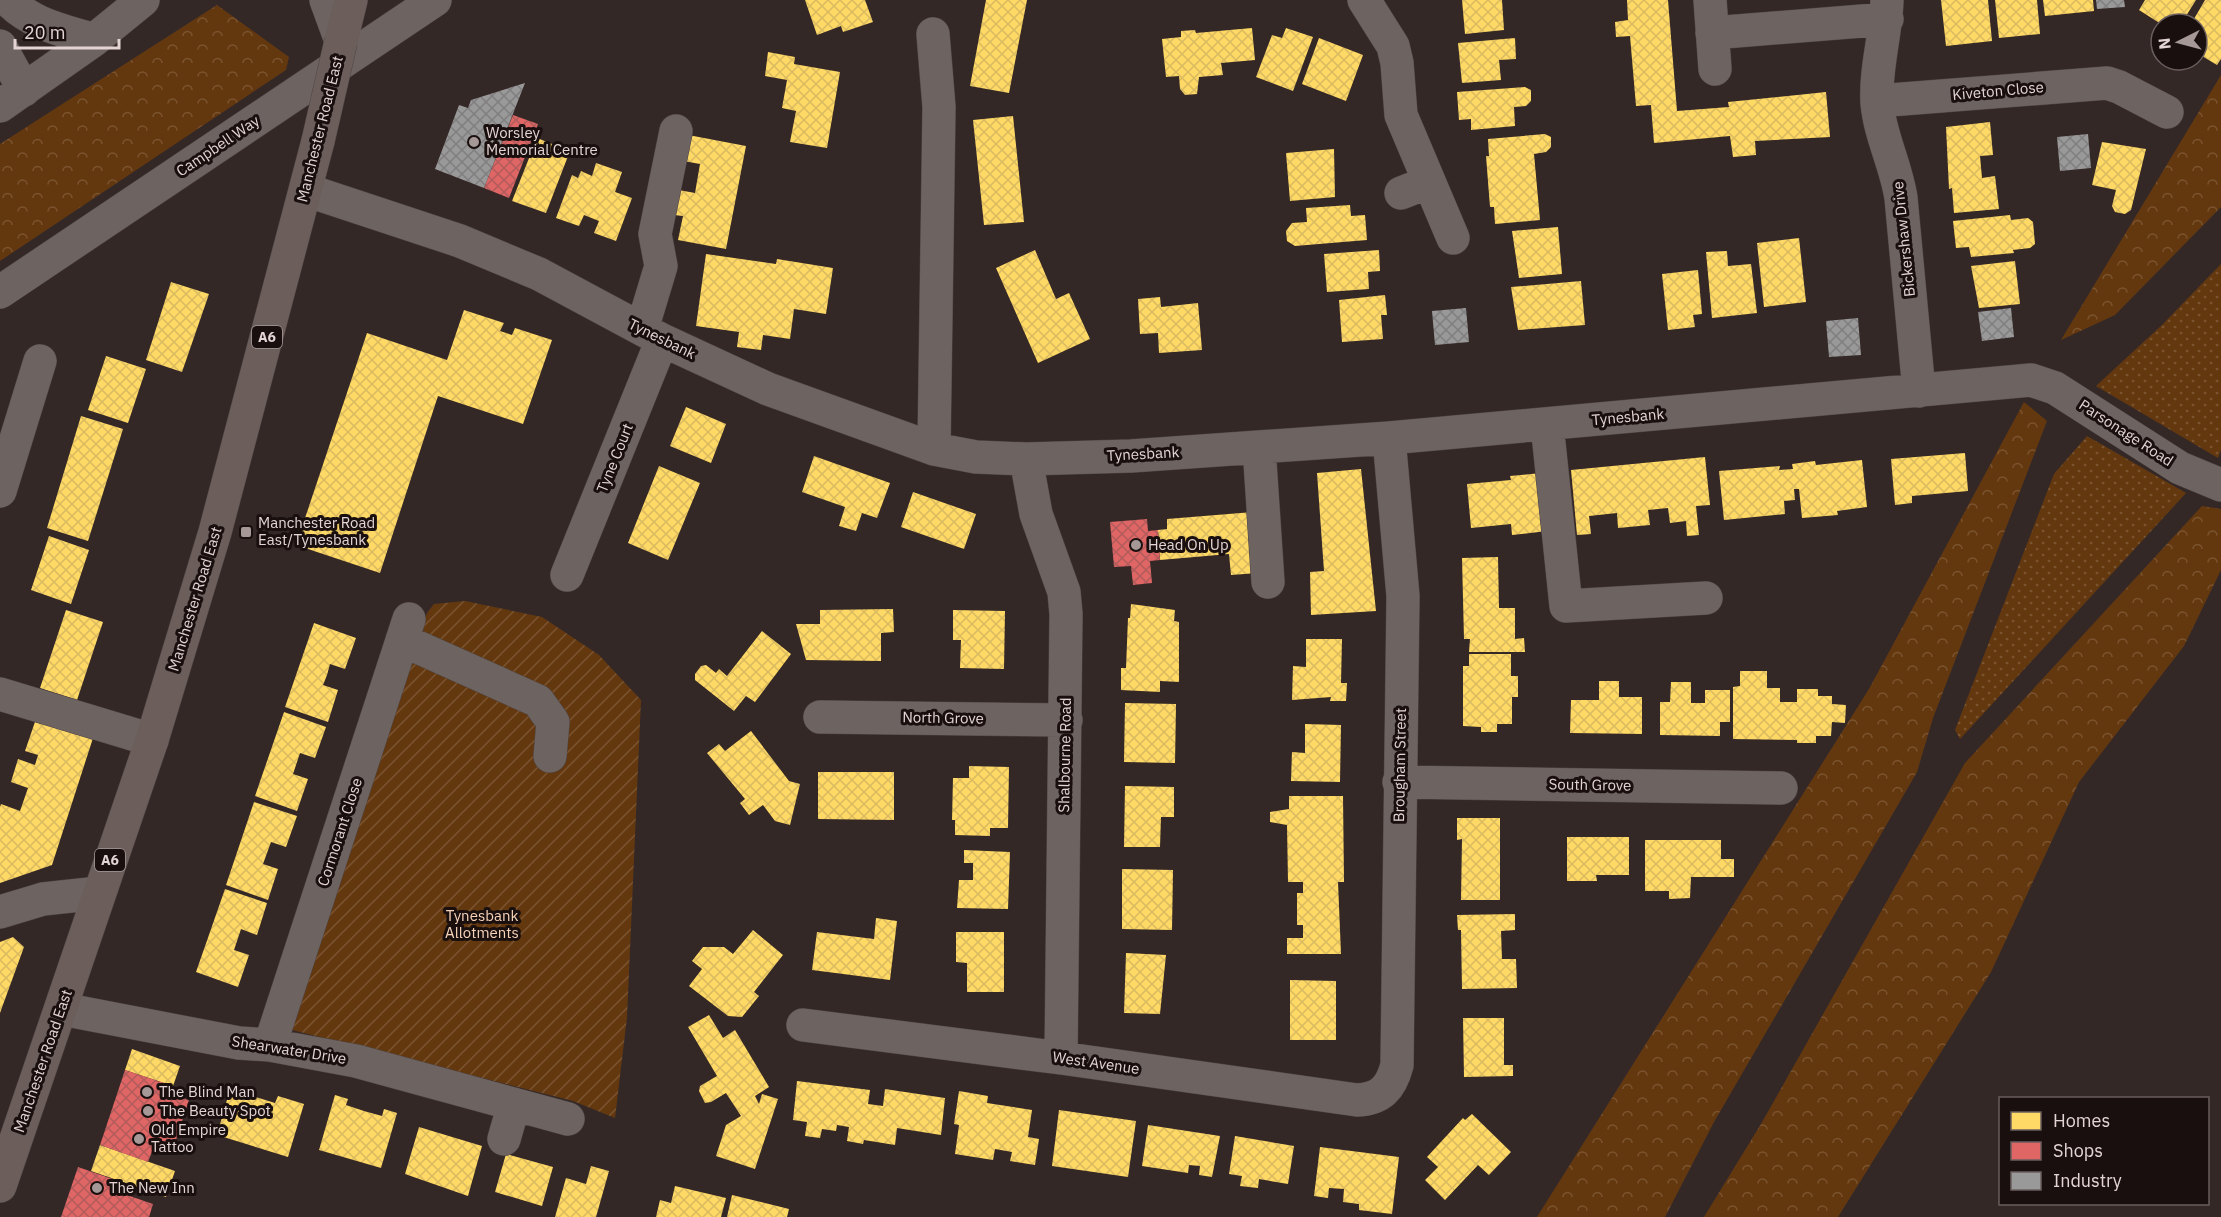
<svg xmlns="http://www.w3.org/2000/svg" width="2221" height="1217" font-family="'IBM Plex Sans',sans-serif">
<style>
.grass{fill:url(#grass-dots)}
.forest{fill:url(#forest-crowns)}
.garden{fill:url(#garden-furrows)}
.homes{fill:url(#homes-cross-hatch)}
.shops{fill:url(#shops-cross-hatch)}
.industry{fill:url(#industry-cross-hatch)}
.lines{fill:none;stroke-linecap:round;stroke-linejoin:round}
.minor-casing{stroke:#4f4544;stroke-width:34}
.major-casing{stroke:#4f4544;stroke-width:34}
.minor{stroke:#6d6462;stroke-width:33}
.major{stroke:#6b5e5b;stroke-width:33}
.major-bridge-casing{stroke:#4f4544;stroke-width:34;stroke-linecap:butt}
.major-bridge{stroke:#6b5e5b;stroke-width:33}
.poi-dot{fill:#a69897;stroke:#190f0f;stroke-width:2}
.labels{text-anchor:middle;stroke-width:6;stroke-linejoin:round;paint-order:stroke}
.shield{fill:#190f0f;stroke:#a79a99;stroke-width:1.5}
.shield-label{font-size:14px;font-weight:bold;fill:#e4d5d4}
.street-label{font-size:15px;fill:#e4d5d4;stroke:#190f0f}
.poi-label{font-size:15px;fill:#e4d5d4;stroke:#190f0f;text-anchor:start}
.park-label{font-size:15px;fill:#f7d3b8;stroke:#190f0f}
</style>
<defs>
<pattern id="grass-dots" width="8" height="8" patternUnits="userSpaceOnUse" patternTransform="scale(1.5)"><rect width="8" height="8" fill="#64380e"/><path d="M2 2h.1M6 6h.1" fill="none" stroke="#7a5430" stroke-width="1.8" stroke-linecap="round"/></pattern>
<pattern id="forest-crowns" width="20" height="18" patternUnits="userSpaceOnUse" patternTransform="scale(1.5)"><rect width="20" height="18" fill="#64380e"/><path d="M2 6a3 3 0 1 1 6 0M12 15a3 3 0 1 1 6 0" fill="none" stroke="#7a5430"/></pattern>
<pattern id="garden-furrows" width="10" height="10" patternUnits="userSpaceOnUse" patternTransform="scale(1.5)"><rect width="10" height="10" fill="#64380e"/><path d="M-1 1l2-2M0 10L10 0M9 11l2-2" fill="none" stroke="#7a5430"/></pattern>
<pattern id="homes-cross-hatch" width="8" height="8" patternUnits="userSpaceOnUse" patternTransform="scale(1.5)"><rect width="8" height="8" fill="#ffd966"/><path d="M0 0l8 8M0 8l8-8" fill="none" stroke="#daba5e"/></pattern>
<pattern id="shops-cross-hatch" width="8" height="8" patternUnits="userSpaceOnUse" patternTransform="scale(1.5)"><rect width="8" height="8" fill="#e06666"/><path d="M0 0l8 8M0 8l8-8" fill="none" stroke="#b15b5b"/></pattern>
<pattern id="industry-cross-hatch" width="8" height="8" patternUnits="userSpaceOnUse" patternTransform="scale(1.5)"><rect width="8" height="8" fill="#999"/><path d="M0 0l8 8M0 8l8-8" fill="none" stroke="#807e7e"/></pattern>
</defs>
<rect width="100%" height="100%" fill="#342827"/>
<!-- grass -->
<path class="grass" d="M2221 264V450L2218 458 2096 386 2162 325Z
M2087 436 2186 493 1960 739 1955 730 2054 474Z"/>
<!-- forest -->
<path class="forest" d="M217 5 289 57 286 70 0 261V144Z
M2221 75V207L2115 315 2061 340Z
M2024 402 2047 421 1933 718 1917 772 1714 1122 1665 1217H1537L1869 689Z
M2202 506 2221 509V570L2184 646 2079 782 1991 972 1838 1217H1704L1761 1124 1965 763Z"/>
<!-- garden -->
<path class="garden" d="M465 601 542 617 599 655 641 700 627 1017 615 1118 573 1101 292 1030 427 613 434 604Z"/>
<!-- homes -->
<path class="homes" d="M805 0H865L873 22 843 32 841 26 817 35Z
M986 0H1027L1009 93 970 86Z
M1462 0H1502L1504 30 1465 34Z
M1627 0H1668L1677 111 1729 107 1728 102 1826 92 1830 137 1755 141 1756 155 1733 157 1730 136 1654 143 1651 105 1636 106 1630 36 1616 37 1615 22 1628 20Z
M1941 0H1988L1992 41 1946 46Z
M1995 0H2037L2040 34 1999 38Z
M2043 0H2093L2094 11 2045 16Z
M2145 0H2196L2181 24H2161L2139 10Z
M2205 0H2221V59L2217 65 2197 53V24H2191Z
M1252 28 1255 60 1221 63 1223 75 1199 77 1197 94 1185 95 1180 89 1179 76 1166 77 1162 39 1181 37V31L1195 30 1196 33Z
M1286 28 1313 37 1293 91 1256 77 1272 35 1282 38Z
M1319 38 1363 55 1346 101 1302 84Z
M1515 38 1516 59 1499 60 1501 80 1462 83 1458 43Z
M768 52 795 57 794 64 840 72 827 148 790 142 796 111 782 108 787 80 765 76Z
M1525 87 1531 90V101L1526 106 1514 107 1515 126 1471 130V119L1459 120 1457 92Z
M1013 116 1024 222 984 225 973 120Z
M1990 122 1993 155 1980 156 1982 178 1995 176 1999 209 1954 213 1952 188 1949 189 1946 127Z
M683 134 746 146 726 249 678 240 683 216 674 215 679 190 695 193 700 164 678 160Z
M1545 134 1551 137V147L1546 152 1534 154 1540 220 1495 224 1494 207H1490L1486 156H1489L1488 139Z
M537 138 570 151 546 213 512 201Z
M2102 142 2146 149 2131 210 2125 214 2115 212 2112 206 2116 190 2092 185Z
M1334 149 1335 197 1290 201 1286 153Z
M596 163 622 172 615 192 632 198 616 241 594 233 599 221 584 215 579 226 556 218 572 175 578 178 581 171 592 176Z
M1350 205 1351 216 1365 215 1367 240 1295 246 1287 241 1286 231 1292 223 1307 222 1306 208Z
M2010 215 2011 220 2028 218 2033 222 2035 244 2030 248 2013 250 2014 253 1971 257 1969 247 1956 248 1953 221Z
M1558 227 1562 274 1519 278 1512 231Z
M1799 238 1806 302 1764 307 1757 243Z
M1035 250 1056 299 1069 293 1090 339 1038 363 996 268Z
M1379 250 1380 271 1368 272 1369 289 1327 292 1324 254Z
M1727 251 1728 266 1751 264 1757 313 1712 318 1706 252Z
M706 254 776 264 777 259 833 268 826 314 794 309 790 339 763 335 761 350 737 347 739 332 696 326Z
M2015 261 2020 304 1979 308 1971 266Z
M1698 270 1702 314 1693 315 1695 327 1668 330 1662 274Z
M1581 281 1585 325 1518 330 1511 287Z
M171 282 209 294 182 372 146 360Z
M1385 295 1387 315H1381L1383 339 1342 342 1339 300Z
M1160 297 1161 307 1198 303 1202 350 1159 353 1158 333 1140 334 1138 299Z
M464 310 504 323 500 331 512 335 515 328 552 340 523 424 438 396 380 573 296 545 367 333 447 360Z
M106 356 146 369 128 423 88 410Z
M686 407 726 424 711 463 670 446Z
M81 416 123 429 88 541 47 528Z
M1965 453 1968 491 1912 496V503L1895 505 1891 459Z
M814 456 890 483 877 518 862 513 856 531 839 526 845 507 802 492Z
M1705 457 1710 505 1696 506 1699 535 1687 536 1686 521 1670 523 1668 508 1648 510 1650 525 1618 528 1617 513 1589 516 1591 534 1577 535 1571 470Z
M1862 460 1867 507 1837 511 1838 515 1802 518 1799 489H1794L1795 500 1784 501 1785 514 1724 520 1719 471 1780 466 1779 470 1793 469 1792 464 1815 461 1816 465Z
M659 466 700 483 668 560 628 543Z
M1361 469 1376 611 1311 615 1310 572 1324 571 1317 473Z
M1541 473 1547 531 1512 535 1511 524 1471 528 1467 484 1511 480 1510 476Z
M913 492 976 514 964 549 901 527Z
M1253 512 1258 573 1231 575 1229 554 1160 560 1158 530 1167 529V519Z
M49 536 89 550 71 604 31 590Z
M1498 557 1499 608H1515V639L1524 638 1525 652H1469L1470 639H1464L1462 558Z
M1131 604 1175 610 1174 621 1179 622V682L1160 681V692L1121 690V668H1126L1128 618H1130Z
M893 609 894 632 881 633V661L806 660 796 624H820V610Z
M66 610 103 622 77 700 40 688Z
M953 610 1005 611 1004 669 960 668 961 640H953Z
M314 623 356 638 345 669 330 664 327 675 323 685 338 690 328 722 285 707Z
M762 631 791 654 755 702 746 696 734 711 695 680V674L701 666 706 665 716 673 719 669 727 676Z
M1306 639H1342L1341 683H1347L1346 701H1330L1331 697 1292 700 1293 666 1306 667Z
M1469 654H1511V676H1518V697H1512V724H1497V732H1481V727L1463 726V666H1469Z
M1740 671H1767V688H1780V702H1797V689H1818V696H1832V704L1846 705 1845 723 1832 722 1831 736H1816V743H1797V740L1733 739V687L1740 686Z
M1599 681H1619V697H1642V734L1570 733 1571 700H1599Z
M1671 682H1691V703H1705V690H1730V722H1720V736L1660 735V702H1670Z
M1125 703 1176 704 1175 763 1124 762Z
M284 712 326 727 315 758 300 753 293 774 308 779 297 811 255 796Z
M37 716 94 735 52 865 0 883V807L1 804 20 811 28 788 11 782 18 759 35 765 38 755 25 751Z
M1305 724 1341 725 1340 782 1291 781 1292 752 1305 753Z
M751 731 789 781 800 784 790 825 775 821 763 805 749 815 740 803 745 799 707 753 719 744 725 751Z
M969 766 1009 767 1008 828H990V836L955 835V820H952L953 778H969Z
M818 772H894V820L818 819Z
M1125 786 1174 787V817H1161L1160 847H1124Z
M1289 796H1343L1344 882H1338L1341 954H1287V938H1303V925H1297V893H1303V882H1288L1287 825 1270 822V812L1289 809Z
M254 802 297 816 286 847 271 842 263 864 278 869 268 900 226 885Z
M1457 818H1500V900H1461L1462 839 1457 840Z
M1567 837H1629V875H1596L1597 881H1567Z
M1645 840H1721V859H1734V877H1691L1690 898 1669 899V891H1645Z
M964 850 1010 852 1008 909 957 908 959 880H973V863H964Z
M1122 869 1173 870 1172 930 1122 929Z
M225 889 267 903 257 935 241 929 234 950 249 955 238 987 196 972Z
M1515 914V930L1501 931 1502 959H1516L1517 988 1462 989 1461 930H1458L1457 915Z
M876 918 897 921 890 980 812 970 817 932 874 939Z
M753 930 783 955 754 992 759 996 742 1017 728 1016 689 986 702 969 692 961 703 947H724L733 954Z
M956 932H1004V992H967V963L956 962Z
M13 937 24 947 0 1013V942Z
M1126 953 1166 955 1160 1014 1124 1013Z
M1290 980 1336 981V1040H1290Z
M709 1015 723 1038 735 1030 769 1087 755 1096 759 1104 762 1094 778 1099 755 1169 716 1156 726 1125 741 1116 726 1093 711 1102 705 1103 699 1091 700 1086 717 1076 688 1027Z
M1463 1018H1504V1065H1513V1076L1464 1077Z
M132 1049 180 1066 173 1086 125 1070Z
M797 1081 870 1090 868 1104 883 1106 885 1089 945 1098 941 1135 897 1128 895 1145 864 1140 863 1144 847 1141 849 1127 837 1125 836 1131 822 1129 820 1138 805 1136 807 1122 793 1120Z
M230 1089 275 1103 278 1096 304 1104 288 1157 217 1135Z
M959 1091 988 1096 987 1103 1032 1110 1028 1137 1039 1139 1035 1165 1010 1161 1012 1152 995 1149 993 1160 955 1154 959 1125 954 1124Z
M335 1095 348 1099 346 1105 364 1111 382 1116 384 1109 397 1113 381 1168 319 1150Z
M1059 1110 1136 1121 1128 1177 1052 1166Z
M1472 1114 1511 1152 1489 1175 1478 1165 1445 1200 1425 1180 1438 1167 1427 1157 1463 1118 1465 1120Z
M1148 1125 1220 1136 1212 1177 1199 1175 1200 1166 1189 1165 1188 1173 1142 1166Z
M419 1127 482 1146 468 1196 405 1174Z
M1235 1136 1294 1146 1288 1184 1259 1179 1258 1188 1240 1186 1242 1176 1229 1174Z
M100 1145 175 1171 166 1197 91 1171Z
M1320 1147 1399 1157 1392 1214 1359 1210V1204L1343 1202 1344 1189 1329 1188 1328 1198 1314 1196Z
M506 1154 553 1167 542 1206 495 1192Z
M591 1166 609 1171 596 1217H555L566 1178 586 1184Z
M675 1186 726 1198 721 1217H656L660 1200 671 1203Z
M732 1195 789 1209 787 1217H727Z"/>
<!-- shops -->
<path class="shops" d="M513 115 538 124 509 198 484 188Z
M1147 519 1148 531 1158 530 1160 560 1150 561 1152 583 1133 585 1131 566 1114 567 1110 522Z
M125 1070 173 1086 170 1094 189 1100 172 1152 154 1146 148 1162 100 1145Z
M78 1167 124 1183 121 1193 153 1204 149 1217H61Z"/>
<!-- industry -->
<path class="industry" d="M2096 0H2124L2125 7 2097 9Z
M525 83 484 188 435 169 459 105 468 108 471 100Z
M2088 134 2091 168 2060 171 2057 137Z
M1466 308 1469 342 1435 345 1432 311Z
M2011 308 2014 337 1982 341 1978 312Z
M1858 318 1861 355 1829 357 1826 321Z"/>
<g class="lines">
<!-- minor casing -->
<g class="minor-casing">
<path id="minor" d="M8 0C31 24 62 30 94 40
M326 0 341 41
M1364 0 1393 46 1397 63 1401 115 1453 238
M1710 0 1715 69
M1887 0C1886 34 1875 69 1877 103 1880 136 1896 165 1901 198L1919 391
M1712 33 1887 19
M933 34 939 107 934 449
M0 46 24 90
M1877 101 2107 83 2119 87 2167 112
M0 106 94 40 143 0
M306 190 460 241 539 274 662 340 768 389 934 449 976 457 1026 459 1131 456 1389 438 2031 380 2055 388 2180 468 2221 485
M1401 193 1429 182
M0 292 435 0
M642 329 661 266 655 234 676 131
M1547 424 1566 606 1706 598
M1259 447 1268 582
M1026 459 1036 514 1064 592 1066 614 1061 1058
M0 491 40 361
M567 575 662 340
M402 640 538 701 553 722 550 756
M0 694 152 740
M820 717 1066 720
M1399 782 1781 788
M0 912 43 899 99 893
M62 1009 239 1043 270 1045 356 1061 568 1119
M803 1025 1061 1058 1357 1100C1381 1099 1391 1088 1397 1065L1403 596 1389 438
M270 1045 409 619
M504 1139 514 1104"/>
</g>
<!-- major casing -->
<g class="major-casing">
<path id="major" d="M341 41 351 0
M0 1186 152 740 215 532 318 141"/>
</g>
<!-- minor -->
<use href="#minor" class="minor"/>
<!-- major -->
<use href="#major" class="major"/>
<!-- major-bridge casing -->
<g class="major-bridge-casing">
<path id="major-bridge" d="M318 141 341 41"/>
</g>
<!-- major-bridge -->
<use href="#major-bridge" class="major-bridge"/>
</g>
<!-- markers -->
<g class="poi-dot">
<circle cx="474" cy="142" r="6"/>
<rect x="240" y="526" width="12" height="12" rx="3"/>
<circle cx="1136" cy="545" r="6"/>
<circle cx="147" cy="1092" r="6"/>
<circle cx="148" cy="1111" r="6"/>
<circle cx="139" cy="1139" r="6"/>
<circle cx="97" cy="1188" r="6"/>
</g>
<g class="labels">
<!-- shield labels -->
<g class="shield">
<rect x="252" y="326" width="30" height="22" rx="4.5"/>
<rect x="95" y="849" width="30" height="22" rx="4.5"/>
</g>
<g class="shield-label">
<text x="267" y="342">A6</text>
<text x="110" y="865">A6</text>
</g>
<!-- street labels -->
<g class="street-label">
<text transform="translate(1998 91) rotate(-5)" y="5">Kiveton Close</text>
<text transform="translate(320 129) rotate(-76)" y="5">Manchester Road East</text>
<text transform="translate(218 146) rotate(-34)" y="5">Campbell Way</text>
<text transform="translate(1904 239) rotate(-96)" y="5">Bickershaw Drive</text>
<text transform="translate(662 339) rotate(26)" y="5">Tynesbank</text>
<text transform="translate(1628 417) rotate(-5)" y="5">Tynesbank</text>
<text transform="translate(2126 433) rotate(33)" y="5">Parsonage Road</text>
<text transform="translate(1143 454) rotate(-3)" y="5">Tynesbank</text>
<text transform="translate(615 458) rotate(-68)" y="5">Tyne Court</text>
<text transform="translate(195 599) rotate(-73)" y="5">Manchester Road East</text>
<text transform="translate(943 718) rotate(1)" y="5">North Grove</text>
<text transform="translate(1065 755) rotate(-89)" y="5">Shalbourne Road</text>
<text transform="translate(1400 765) rotate(-89)" y="5">Brougham Street</text>
<text transform="translate(1590 785) rotate(1)" y="5">South Grove</text>
<text transform="translate(340 832) rotate(-72)" y="5">Cormorant Close</text>
<text transform="translate(289 1050) rotate(9)" y="5">Shearwater Drive</text>
<text transform="translate(43 1061) rotate(-71)" y="5">Manchester Road East</text>
<text transform="translate(1096 1063) rotate(8)" y="5">West Avenue</text>
</g>
<!-- poi labels -->
<g class="poi-label">
<text x="486" y="138">Worsley<tspan x="486" dy="17">Memorial Centre</tspan></text>
<text x="258" y="528">Manchester Road<tspan x="258" dy="17">East/Tynesbank</tspan></text>
<text x="1148" y="550">Head On Up</text>
<text x="159" y="1097">The Blind Man</text>
<text x="160" y="1116">The Beauty Spot</text>
<text x="151" y="1135">Old Empire<tspan x="151" dy="17">Tattoo</tspan></text>
<text x="109" y="1193">The New Inn</text>
</g>
<!-- park labels -->
<g class="park-label">
<text x="482" y="921">Tynesbank<tspan x="482" dy="17">Allotments</tspan></text>
</g>
</g>
<!-- legend -->
<rect x="1999" y="1097" width="210" height="108" fill="#190f0f" stroke="#6a5e5e" stroke-width="1.5"/>
<rect x="2011" y="1112" width="30" height="18" fill="#ffd966" stroke="#6a5e5e" stroke-width="1.5"/>
<text x="2053" y="1127" font-size="18" fill="#e4d5d4">Homes</text>
<rect x="2011" y="1142" width="30" height="18" fill="#e06666" stroke="#6a5e5e" stroke-width="1.5"/>
<text x="2053" y="1157" font-size="18" fill="#e4d5d4">Shops</text>
<rect x="2011" y="1172" width="30" height="18" fill="#999999" stroke="#6a5e5e" stroke-width="1.5"/>
<text x="2053" y="1187" font-size="18" fill="#e4d5d4">Industry</text>
<!-- north arrow -->
<g transform="translate(2179 42) rotate(264)"><circle r="28" fill="#190f0f" stroke="#6a5e5e" stroke-width="1.5"/>
<path d="M0-4.5L10 22L0 15L-10 22Z" fill="#a69897"/>
<text y="-9" font-size="16" font-weight="bold" text-anchor="middle" fill="#e4d5d4">N</text>
</g>
<!-- scale -->
<path d="M15 39v9h104v-9" fill="none" stroke="#e4d5d4" stroke-width="3"/>
<text x="24" y="39" font-size="18" fill="#e4d5d4" stroke="#190f0f" stroke-width="4.5" paint-order="stroke">20 m</text>
</svg>
